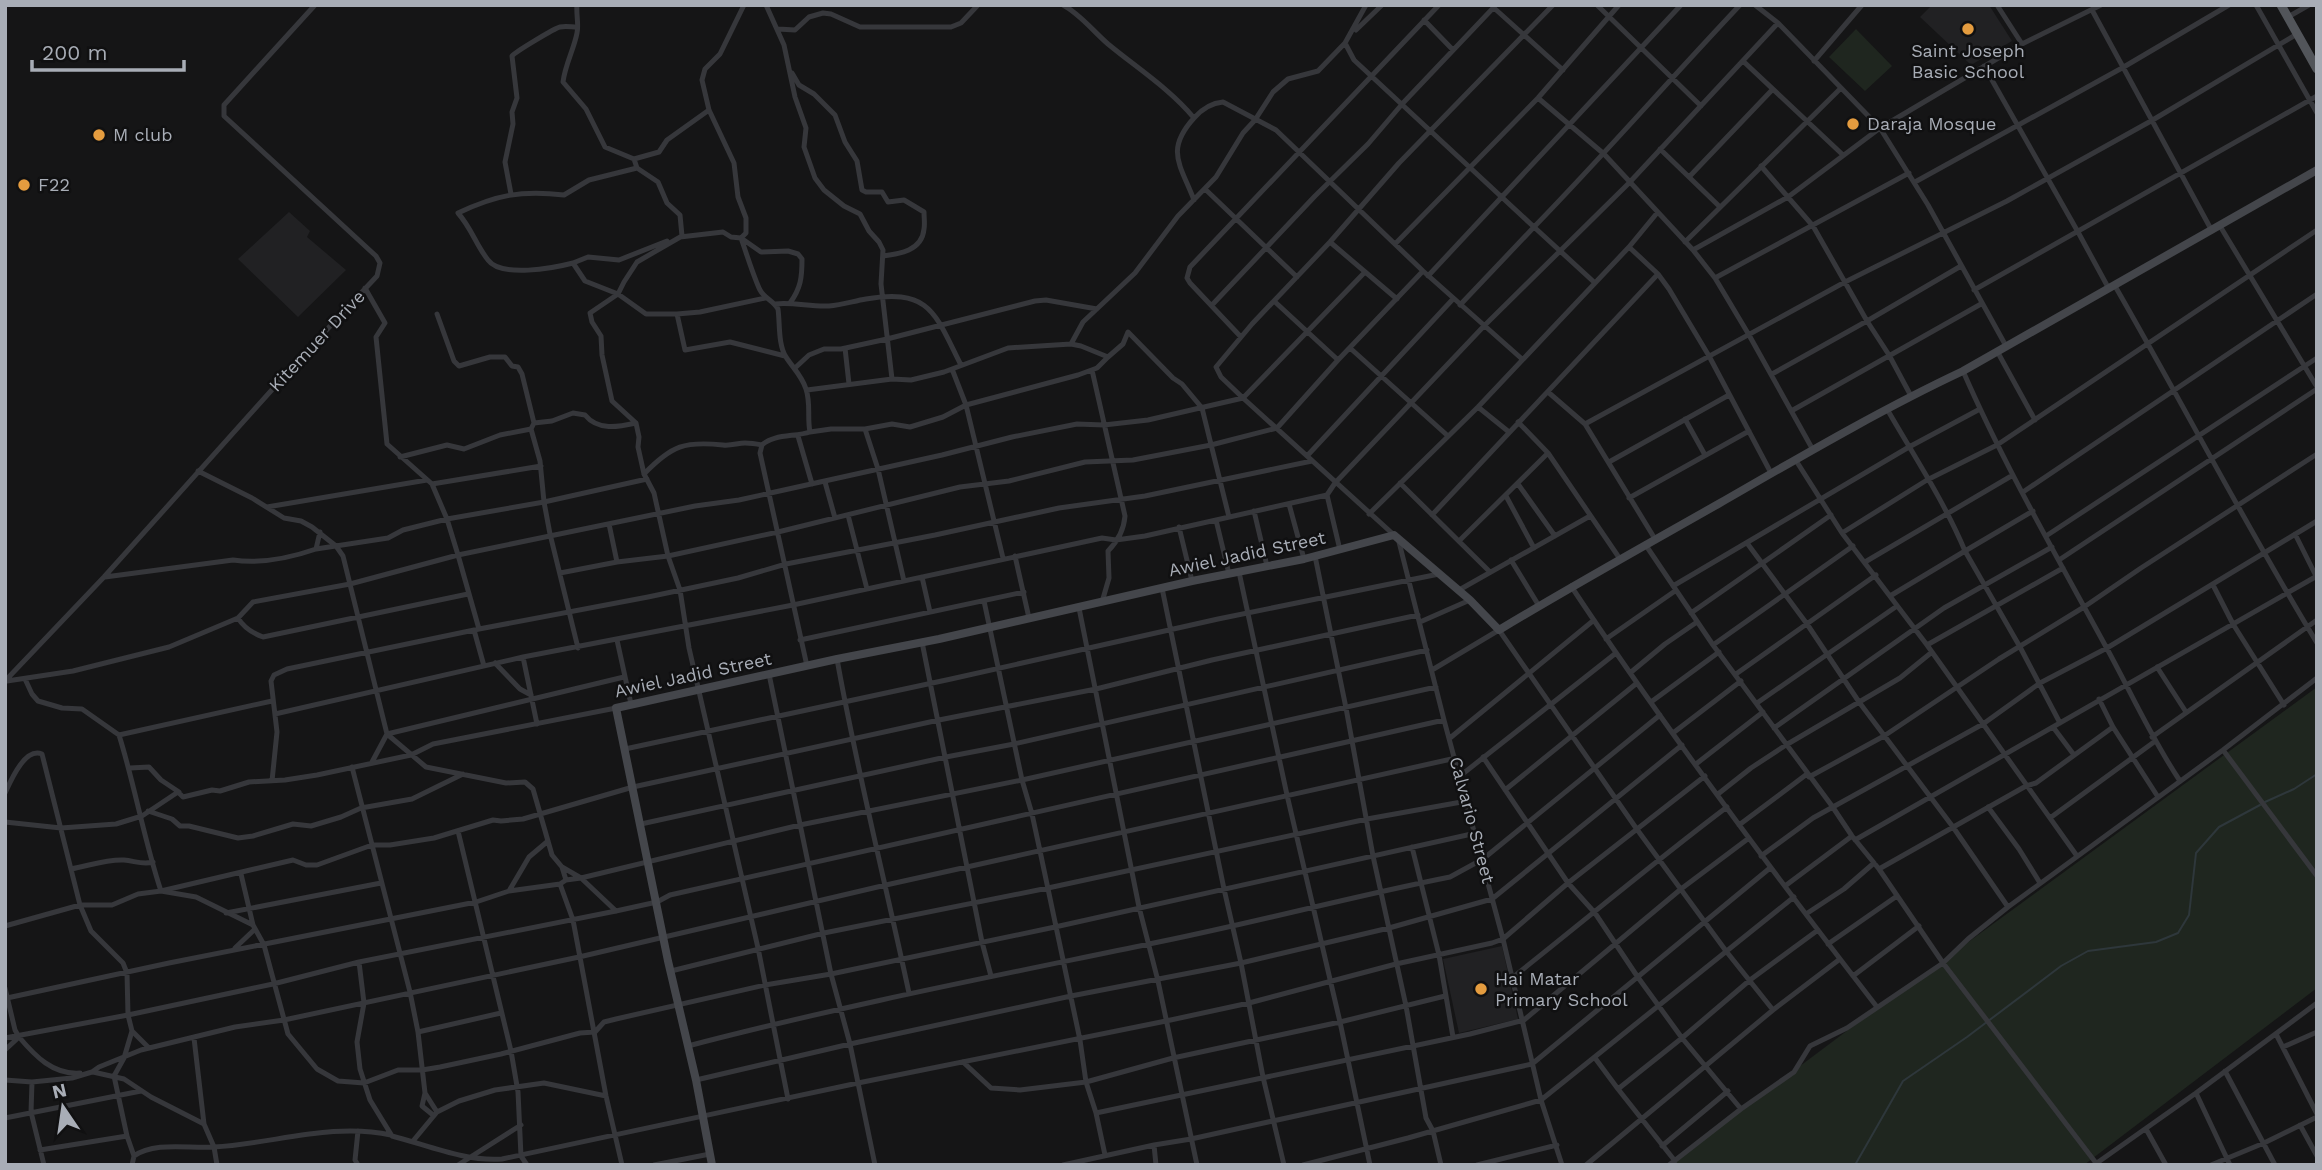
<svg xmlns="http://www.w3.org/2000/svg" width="2322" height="1170" font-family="'Work Sans',sans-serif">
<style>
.built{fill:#212123}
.green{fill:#1f261f}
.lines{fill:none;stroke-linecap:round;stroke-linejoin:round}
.stream{stroke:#2e373b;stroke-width:2}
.street{stroke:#36373b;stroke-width:5}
.secondary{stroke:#44464b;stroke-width:8}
.primary{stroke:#52555a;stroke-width:9}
.poi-dot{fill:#e49c3f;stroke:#101011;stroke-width:2.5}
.labels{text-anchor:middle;stroke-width:5;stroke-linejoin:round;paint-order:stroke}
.poi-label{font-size:18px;fill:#a8adb6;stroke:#101011;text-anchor:start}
.street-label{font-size:18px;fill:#a8adb6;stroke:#101011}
</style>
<rect width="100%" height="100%" fill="#151516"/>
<!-- built -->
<path class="built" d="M1932 5H1989L2012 41 1971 65 1920 17Z
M289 212 310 231 307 237 346 270 298 317 238 259Z
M1502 946 1518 1019 1459 1033 1443 959Z"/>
<!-- green -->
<path class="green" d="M1856 29 1892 66 1865 91 1829 57Z
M2317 687V988L2097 1155 2084 1165H1668L1844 1033Z"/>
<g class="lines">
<!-- stream -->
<path class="stream" d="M2265 802 2294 789 2317 774
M1855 1165 1903 1081 1967 1037 2061 966 2088 951 2156 942 2178 933 2189 915 2196 853 2219 827 2260 805"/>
<!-- street -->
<path class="street" d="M577 5C576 15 579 24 577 33 574 49 565 65 563 82L586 109 605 147 634 159 659 152 667 140 709 110
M744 5 720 54 705 69 702 80 709 110 734 163 738 197 746 218V233L741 238C747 255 752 272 759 288 763 298 773 300 778 309 780 323 778 345 786 357 793 368 802 376 806 389 811 404 807 418 810 432 795 437 773 434 762 445L760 453 807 666
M766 5 784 45 795 97 806 128 804 147 815 178 824 190 844 206 860 214 869 231 879 242 883 250 881 284 892 379 911 380 944 372 1008 348 1071 344 1081 346 1108 357 1123 344 1128 332 1173 378 1182 384 1202 408 1229 517
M1063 5C1080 14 1093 31 1108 44 1137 68 1170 89 1194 118
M1597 5 1701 106
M1755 5 1778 23 1880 128 1928 205 2006 346
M1997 5 2022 44
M2256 5 2317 113
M1494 8 1563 70
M2092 10 2212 231
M2288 17 2309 5
M1424 20 1453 50
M778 29 795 30 809 17 823 13 831 14 860 27H951L961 23 978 5
M1356 30 1382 5
M1345 43 1354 60 1534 227C1604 155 1670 79 1740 5
M1743 61 1843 155
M1814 61 1862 5
M1984 66 2078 232 2109 289
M792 73 799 85 814 94 835 115 845 142 857 161 862 190 866 192H882L888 202 904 200 924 212C924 218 925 224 924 229 922 251 899 254 883 256
M1538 98 1604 154 1693 250 1715 278 1749 335 1813 450
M1660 149 1720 207
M634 159 637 168 658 182 667 203 680 215 682 236
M1761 166 1813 226 1867 321 1889 355 1911 396
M637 168 589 180 564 195C521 190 496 195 458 213 472 229 476 245 488 260 501 278 554 268 573 263L585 281 618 294 646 314H677L685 350 730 342 785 356
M1689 177 1772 90
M1915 182 2122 68 2229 5
M1205 189 1297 277
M511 194 505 162 513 124 512 112 517 98 512 56C515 52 555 28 560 27 565 26 572 27 577 27
M1194 200C1180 164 1165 150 1194 118 1202 109 1211 103 1223 102L1276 130 1423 271 1522 359
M2220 226 2317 387
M682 236 637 262 624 282 618 294 590 313 592 322 601 336 602 355 612 401 636 423 639 437 638 447 644 474 654 493 668 556 680 590 689 648 758 948 788 1099
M680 237 723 232 731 237 741 238 761 252 788 251 798 254 802 259C802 277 801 288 790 303
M1330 242 1397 299
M1685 242 1841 88
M1395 244 1538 98 1619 5
M1629 247 1658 274 1669 289 1709 356 1771 473
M1693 250 1788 197 1880 128 2022 44 2101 5
M573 263 588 257 619 260 667 241
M1428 276 1681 5
M1715 278 1909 173
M2115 286C2183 404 2246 526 2317 643
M365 288 385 323 376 337 387 444 432 484 447 519 544 502 647 479
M1974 290 2317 96
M1274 301 1338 360
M775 304C794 302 810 307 829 306 842 305 854 301 866 299 931 288 935 314 961 365
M1212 305 1315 196 1368 144 1403 103 1496 5
M1460 305 1534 227 1595 283
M437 314 454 361 459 366 490 357H505L512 366 518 367 522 374 534 423 531 429 540 461 544 502 550 534 578 648
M677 314 700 312 765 298
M1241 337 1190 283 1187 278 1190 267 1439 5
M1071 344 1083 322 1135 273 1178 216 1216 177 1243 133 1255 120 1273 92 1288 79 1318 71 1345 43 1366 5
M845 348 849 384
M1350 348 1448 436
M1997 351 2035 420
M795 368 809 355 824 349H841L887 339 1035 301 1046 300 1097 309
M952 369 966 405 1003 558
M1092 370 1125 516C1124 529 1117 542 1108 551L1109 578 1102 602
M1963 371C2004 465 2056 555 2105 645 2131 692 2150 736 2180 781
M1772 374 1867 321 1961 266
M807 390 892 379
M1548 392 1585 424 1655 539
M1478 407 1509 432
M1887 409C1914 456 1944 501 1965 551L2033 511
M1793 410 1981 304
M1685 419 1705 455
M1518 422 1548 453 1620 559
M534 423 552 421 573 413 585 415C598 431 618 427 636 423
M1585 424 1845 282 2007 201 2151 121 2297 34
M865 429 878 469 904 581
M810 432 831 429H865L892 424 910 427 943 417 966 405 1078 375 1097 368 1108 357
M798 436 812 484
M1307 456 1453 299
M400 457 447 445 464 449 500 435 531 429
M1795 459 1842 533 1927 645 2077 856
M1609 462 1729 395
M198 471 252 498 284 518 301 521 312 527 336 546 343 556 387 734 426 767 506 783 525 782 533 789 552 855 562 867 566 880
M644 474C672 445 685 441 723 445 731 446 738 443 745 443 751 443 757 444 762 445
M825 482 835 518
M1400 483 1490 572
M432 484 541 466
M1518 484 1555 536
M2023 492 2317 294
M1327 495 1340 550
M1506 496 1534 548
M1629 498 1749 431
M1289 504 1304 559
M267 507 427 480
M1254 511 1267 566
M1369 514 1478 407 1629 247 1657 213
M848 515 867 589
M1432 515 1658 274
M1216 520 1229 574
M609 524 617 562
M1179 527 1192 581
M1842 533 1927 480 1997 445 2317 230
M2295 534 2316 576
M1394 535 1243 398 1221 377 1216 367 1252 324 1330 242 1399 163 1553 5
M2046 536 2317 358
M1459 541 1548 453
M1399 542 1444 720 1503 939 1541 1100 1562 1165
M1747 543 1807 624 1859 702 1953 827 2008 907
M1645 544 1713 645 1832 806 1852 836 1879 869 1943 963 2096 1163
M316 549 388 538 403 530 447 519 458 555 695 506 739 500 942 455 1012 437 1077 424 1104 425 1148 420 1243 398 1365 272
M1015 556 1029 618
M1315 556 1346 708 1373 856 1406 1006 1426 1118 1433 1131 1441 1165
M1511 560 1539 606
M2059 560 2317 389
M1865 562 2013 475
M1239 572 1287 795 1340 1022 1370 1165
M560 573 617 562 668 556 778 532 960 487 1009 481 1085 462 1133 460 1211 445 1277 428 1338 360 1423 271
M105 577 233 560C261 564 290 558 316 549L320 532
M922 577 930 612
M2213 585 2233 624 2284 705
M1571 586C1667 731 1771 870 1877 1007
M1673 586 1909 447 1980 409
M1162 588 1224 889 1241 963 1263 1077 1284 1165
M1459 590 1590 516
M1890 596 1965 551 2020 647 2060 723
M984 601 1022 780 1032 814 1040 851 1080 1040 1086 1082 1096 1113 1105 1155
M1079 608 1139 907 1158 981 1197 1165
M1691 613 1831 515
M238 618 253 602 350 584 458 555 479 629
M1420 622 1470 600
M474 630 484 666
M1606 639 1675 591
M617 640 631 704
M800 640 1024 592
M922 642 982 942 991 976
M1713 645 1853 546
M1927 645 2063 568
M523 657 537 724
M837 659C857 771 885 881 909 993
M495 663 520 689 531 695
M2157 667 2186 712
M1432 670 1499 630 1636 828 1726 951 1773 1010 1586 1165
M1630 673 1665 644 1697 622
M769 674 831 974 850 1044 875 1165
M1736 674 1876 575
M25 679 32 694 38 701 62 708 82 709 119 735 272 701
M5 681 104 577 305 353 377 276 380 263 376 256 224 116V105L315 5
M7 681 73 671 169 647 238 618C244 628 252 633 263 637L468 594
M2099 699 2113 727 2158 797
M1651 702 1719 652
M1757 703 1897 606
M275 714 523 657 793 605 1102 538 1116 540 1145 536 1327 495 1335 483 1484 326 1629 183 1778 23
M2053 727 2074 755
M1774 728 1944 608 2052 547
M1673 733 1741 681
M119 735C135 786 144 840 161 891L196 897 253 925
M2152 737 2317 620
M1450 738 1594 620
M625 749 951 679 1218 619 1439 574
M2223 750 2317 876
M1483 757 1568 883 1595 913 1637 976 1682 1038 1741 1109
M372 762 387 734 624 677
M1696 764 1763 712
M352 767 410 992 418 1032 425 1093 422 1106 433 1115
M130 768 149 767 161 780 179 792
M1460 776 1616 653
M1809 777 1884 736 1999 659 2084 607 2141 568 2317 454
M272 781 277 732 271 681 274 675 287 669 479 629 648 597 738 578 786 564 935 535 1059 508 1145 496 1312 461
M1505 790 1637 683
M5 793C11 780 25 747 42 754L80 905 91 931 123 963 127 973 128 1015 132 1031 149 1048
M1718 794 1751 768 1786 745 1900 678 1932 652
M1988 807 2019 849 2040 883
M148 811 172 819 180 826H189L238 838 253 836 293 824 311 826 341 817 361 808 412 799 463 774
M2050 818 2154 742
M5 822 61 828 116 824 142 816 178 792 183 797 212 790 220 791 249 782 285 780 317 775 411 755 433 744 616 708
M641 824 946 757 1014 744 1427 650
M1739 825 1807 774
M458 831 511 1051 518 1092 521 1156 527 1165
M1855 840 2317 576
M1412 847 1439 955 1453 1037
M1761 856 1813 818 1983 724 2040 683 2107 648 2317 521
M562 867 581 878 616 911
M71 869C88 866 107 859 124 860 135 861 143 865 153 862
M1879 869 2026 786 2036 783 2113 727
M241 874 253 925 264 945 288 1034 317 1069 338 1081 364 1083 398 1070H422L440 1067 501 1054 580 1033 595 1032 604 1022 616 1019 765 985 831 974 1055 927 1476 833
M560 884 573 920 606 1096 622 1165
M1785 886 1852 836
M509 891 529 857 548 841
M226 913 381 883
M1806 914 1844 889 1874 863
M5 926 80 905H112L138 894 161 891 293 860 306 865H317L372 845H390L434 838 493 820 501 821 523 819 633 787 939 720 1096 689 1212 660 1418 615
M1828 944 1897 896
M235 948 255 929
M359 962 364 1003 357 1042 360 1069 370 1100 392 1136C427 1145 466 1162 502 1159L858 1083 1166 1021 1249 1003 1396 964 1492 943 1503 939 1568 883 1705 776
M671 971 824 933 1048 888 1367 819 1467 801
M1853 976 1919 926
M1512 978C1584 921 1654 862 1727 807
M5 988 15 1030 19 1037 5 1050
M7 998 169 963 476 902 509 891 560 884 566 880 581 878 800 825 1022 780 1436 687
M1773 1010 1840 959
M132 1031 124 1058 114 1076 127 1136 134 1156 132 1165
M418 1032 501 1013
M2276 1034 2317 1114
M19 1037C35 1056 53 1075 80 1073
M5 1038 128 1015 273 984 359 962 616 911 657 902 670 895 1444 720
M194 1038 204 1124 214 1147 217 1165
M688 1046C841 1006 995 976 1149 944 1250 924 1349 897 1450 877L1483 859 1660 715
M2283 1047 2317 1032
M1595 1058 1618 1089
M963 1062 991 1088 1020 1090 1086 1082 1173 1058 1340 1022 1445 996
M2225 1071 2275 1165
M93 1072 124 1079 151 1097 204 1124
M5 1080 32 1082 72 1078 92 1072 99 1067 141 1050 235 1027 284 1020 579 957 886 885 1456 758
M696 1080 850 1044 1071 996 1241 963 1389 928 1492 899 1682 745
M32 1082 31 1112 44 1165
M425 1093 437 1112
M2196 1093 2230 1165
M1096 1113 1470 1034 1524 1020 1681 889 1749 838
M5 1118 141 1091
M2300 1125 2317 1156
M2146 1129 2166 1165
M358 1131 355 1160 358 1165
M413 1141 437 1112 459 1101 495 1090 544 1083 606 1096
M1154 1145 1156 1165
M1662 1146 1728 1091
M40 1150 127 1136
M134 1156C155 1141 190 1149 214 1147 273 1144 331 1122 391 1135
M1675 1161 1618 1089 1682 1038 1750 980 1818 930
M458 1165 521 1125
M654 1165 710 1154
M1063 1165 1154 1145 1191 1139 1532 1064 1770 868
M1303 1165 1408 1138 1541 1100 1794 897
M1477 1165 1557 1145
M1669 1165 1741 1109 1794 1072 1810 1046 1847 1028 1943 963 1968 939 2008 907 2223 750 2317 678
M2094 1165 2196 1093 2317 1003
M2211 1165 2264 1143 2317 1117"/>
<!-- secondary -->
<path class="secondary" d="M712 1165 696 1080 668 961 616 708 837 659 939 639 1192 581 1304 559 1394 535 1470 600 1499 630C1572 586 1646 545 1720 503 1800 457 1880 410 1963 371L2317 170"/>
<!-- primary -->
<path class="primary" d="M2281 5 2317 69"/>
</g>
<!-- markers -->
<g class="poi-dot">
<circle cx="1968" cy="29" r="7"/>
<circle cx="1853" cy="124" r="7"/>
<circle cx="99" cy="135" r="7"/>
<circle cx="24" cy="185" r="7"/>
<circle cx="1481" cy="989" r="7"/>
</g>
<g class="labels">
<!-- poi labels -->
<g class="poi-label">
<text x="1968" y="57" text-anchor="middle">Saint Joseph<tspan x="1968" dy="21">Basic School</tspan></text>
<text x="1867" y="130">Daraja Mosque</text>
<text x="113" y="141">M club</text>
<text x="38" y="191">F22</text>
<text x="1495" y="985">Hai Matar<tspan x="1495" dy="21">Primary School</tspan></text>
</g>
<!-- street labels -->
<g class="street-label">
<text transform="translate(317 341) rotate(-47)" y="6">Kitemuer Drive</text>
<text transform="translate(1247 554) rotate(-12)" y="6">Awiel Jadid Street</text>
<text transform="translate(693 675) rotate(-12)" y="6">Awiel Jadid Street</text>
<text transform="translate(1472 820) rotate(75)" y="6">Calvario Street</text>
</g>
</g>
<!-- border -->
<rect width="2322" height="1170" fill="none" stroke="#a8adb6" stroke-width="14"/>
<!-- north arrow -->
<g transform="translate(63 1107) rotate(347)" stroke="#101011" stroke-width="5" paint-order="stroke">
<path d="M0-5L12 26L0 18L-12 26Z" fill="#a8adb6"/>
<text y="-10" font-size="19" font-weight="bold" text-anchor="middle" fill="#a8adb6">N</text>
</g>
<!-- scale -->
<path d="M32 60v10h152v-10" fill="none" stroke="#a8adb6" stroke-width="3.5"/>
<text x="42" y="60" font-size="21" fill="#a8adb6" stroke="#101011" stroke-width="5" paint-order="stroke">200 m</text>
</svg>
